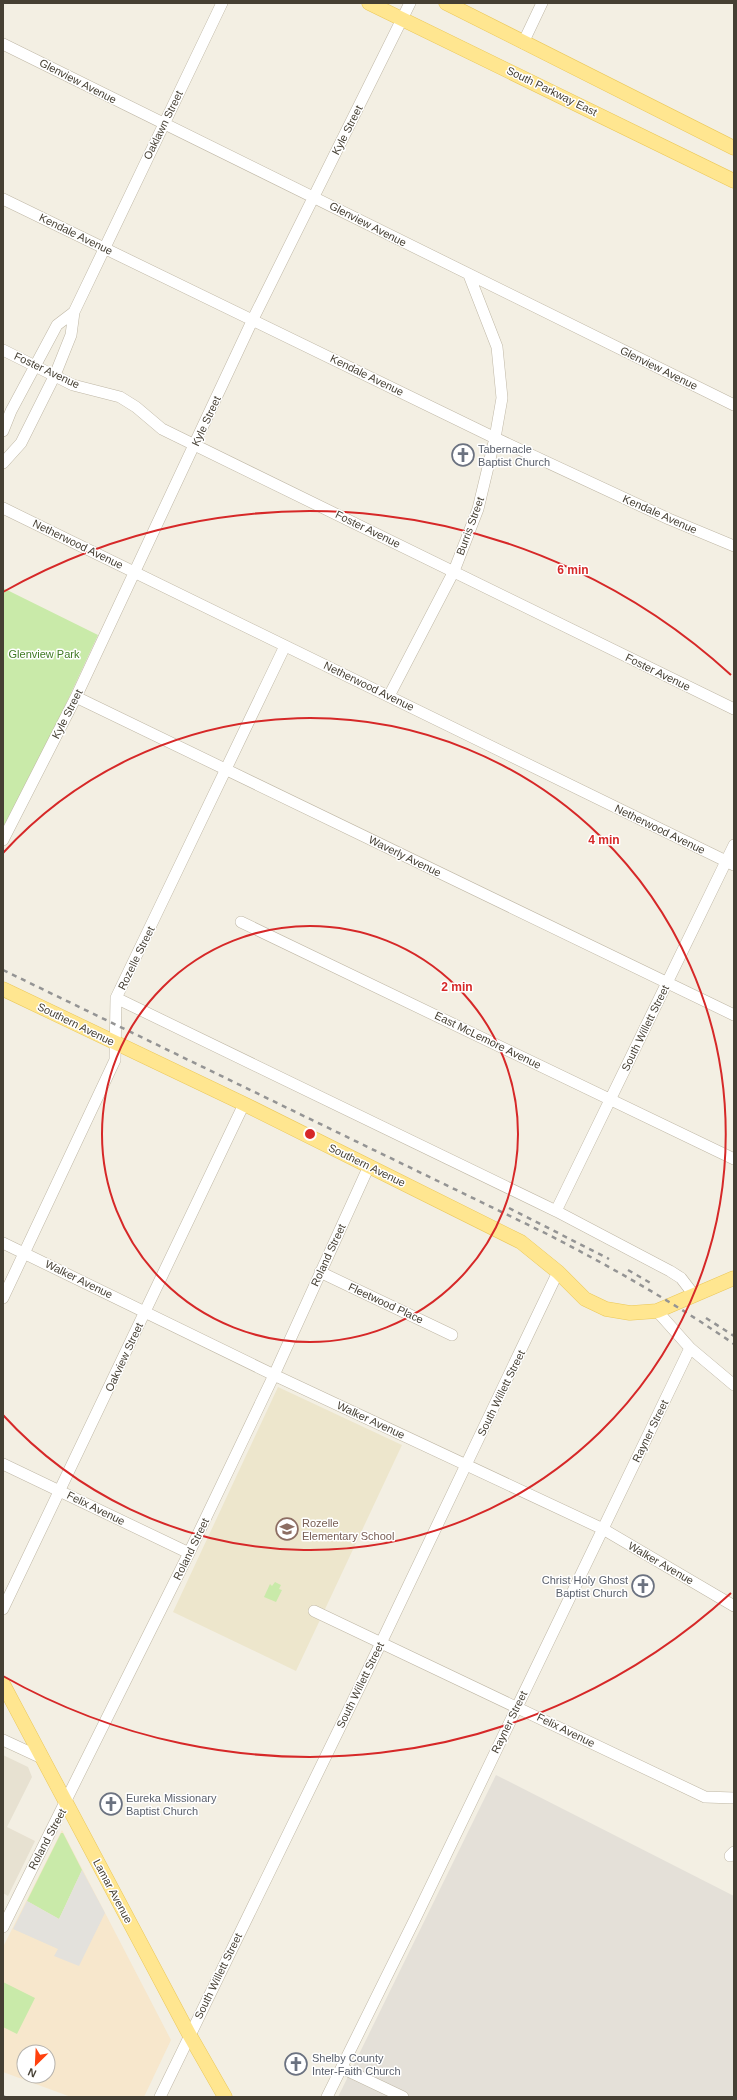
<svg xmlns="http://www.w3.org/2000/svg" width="737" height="2100" font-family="Arial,sans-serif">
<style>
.residential{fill:#e7e1d1}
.commercial{fill:#f7e7cc;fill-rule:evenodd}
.industrial{fill:#e4e0d8}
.education{fill:#ede6cc}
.green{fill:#c9eaa9}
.parking{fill:#e3e1dc}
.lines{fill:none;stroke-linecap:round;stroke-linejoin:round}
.minor-casing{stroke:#bfb7a5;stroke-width:12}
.major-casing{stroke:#ebc859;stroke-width:15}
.minor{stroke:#fff;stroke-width:11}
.major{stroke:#ffe690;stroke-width:14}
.rail{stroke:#949494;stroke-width:2.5;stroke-dasharray:5 5;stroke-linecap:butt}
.ring{fill:none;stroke:#d62828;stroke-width:2}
.labels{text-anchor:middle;stroke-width:3;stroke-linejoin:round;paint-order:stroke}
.street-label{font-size:11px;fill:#453f33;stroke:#fff}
.worship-label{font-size:11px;fill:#5b616d;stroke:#fff;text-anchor:start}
.park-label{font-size:11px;fill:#3f7a23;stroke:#fff}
.education-label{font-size:11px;fill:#785e54;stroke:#fff;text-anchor:start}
.centre{fill:#d62828;stroke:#fff;stroke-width:2}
.ring-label{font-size:12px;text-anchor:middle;font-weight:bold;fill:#d62828;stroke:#fff;stroke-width:3;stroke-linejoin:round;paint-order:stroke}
</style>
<rect width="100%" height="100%" fill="#f3efe3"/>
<!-- residential -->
<path class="residential" d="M3 1755 28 1767 32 1777 7 1827 35 1841 8 1896 3 1893Z"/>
<!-- commercial -->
<path class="commercial" d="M62 1830 171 2040 144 2097H71L3 2072V1947ZM24 2052H48V2076H24Z"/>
<!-- industrial -->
<path class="industrial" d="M496 1775 734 1896V2097H338Z"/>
<!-- education -->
<path class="education" d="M278 1387 402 1445 296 1671 173 1612Z"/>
<!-- green -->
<path class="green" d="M3 588 98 635 3 839Z
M275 1582 281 1585 279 1589 282 1590 276 1602 264 1597 270 1584 272 1586Z
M61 1833H63L82 1870 59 1919 27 1901Z
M3 1982 35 1998 17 2034 3 2027Z"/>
<!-- parking -->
<path class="parking" d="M82 1870 105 1913 79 1966 54 1956 58 1949 13 1929 27 1901 59 1919Z"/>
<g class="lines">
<!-- minor casing -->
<g class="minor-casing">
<path id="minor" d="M523 43 542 3
M3 44 734 405
M3 199 495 438 669 519 734 546
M3 350 73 385 120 397 136 407 162 429 734 709
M3 431 11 411 57 325 74 312
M3 463 21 443 55 375 71 335 74 312 222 3
M3 508 734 865
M389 696 454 571 478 509 495 438 502 398 497 347 469 275
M76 697 734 1015
M3 840 76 697 253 319 410 3
M241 922 734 1159
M116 998 556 1211 670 1271 681 1278 694 1295
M556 1211 734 845
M3 1243 274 1375 603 1529 734 1606
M320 1272 452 1335
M3 1298 115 1060 116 998 285 646
M657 1311 690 1348 734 1385
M3 1464 189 1553
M3 1609 244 1104
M314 1611 705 1797 734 1798
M3 1740 44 1759
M730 1856 734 1852
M3 1927 189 1553 274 1375 369 1166
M342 2068 403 2097
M160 2097 381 1643 558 1272
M327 2097 416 1917 690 1348"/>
</g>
<!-- major casing -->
<g class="major-casing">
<path id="major" d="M369 3 734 181
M446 3 734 148
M3 989 244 1104 521 1242 558 1272 585 1299 606 1309 630 1313 657 1311 734 1278
M3 1684 189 2034 225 2097"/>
</g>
<!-- minor -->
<use href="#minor" class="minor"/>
<!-- major -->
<use href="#major" class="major"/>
<!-- rail -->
<path class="rail" d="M3 970 547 1234C613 1268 673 1302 734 1344
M509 1208 609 1259
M628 1270 654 1285
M706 1318 734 1336
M3 2096 5 2097"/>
</g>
<!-- distance rings -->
<g class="ring">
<circle cx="310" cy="1134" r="208"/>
<path d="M3 853A416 416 0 1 1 3 1415"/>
<path d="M731 1593A623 623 0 0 1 3 1676M3 592A623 623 0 0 1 731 675"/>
</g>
<!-- icons -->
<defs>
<g id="church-ring" transform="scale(1.15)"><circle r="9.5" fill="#fff" stroke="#6b7280" stroke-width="1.5"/><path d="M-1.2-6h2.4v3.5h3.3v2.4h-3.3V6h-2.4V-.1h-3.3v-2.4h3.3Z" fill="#6b7280"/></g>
<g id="school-ring" transform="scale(1.15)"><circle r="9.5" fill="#fff" stroke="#8d6e63" stroke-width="1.5"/><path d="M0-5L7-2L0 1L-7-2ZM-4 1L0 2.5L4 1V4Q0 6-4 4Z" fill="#8d6e63"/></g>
</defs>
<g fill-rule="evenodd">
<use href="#church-ring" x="463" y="455"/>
<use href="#school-ring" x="287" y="1529"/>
<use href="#church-ring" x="643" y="1586"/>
<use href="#church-ring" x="111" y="1804"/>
<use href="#church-ring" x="296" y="2064"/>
</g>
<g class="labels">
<!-- street labels -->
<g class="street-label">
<text transform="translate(78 81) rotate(27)" y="4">Glenview Avenue</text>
<text transform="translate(552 91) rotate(26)" y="4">South Parkway East</text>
<text transform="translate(163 125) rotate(-64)" y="4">Oaklawn Street</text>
<text transform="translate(347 130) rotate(-63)" y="4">Kyle Street</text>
<text transform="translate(368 224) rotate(27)" y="4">Glenview Avenue</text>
<text transform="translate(76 234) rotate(26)" y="4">Kendale Avenue</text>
<text transform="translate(659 368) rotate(26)" y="4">Glenview Avenue</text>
<text transform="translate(47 370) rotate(25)" y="4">Foster Avenue</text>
<text transform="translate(367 375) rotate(26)" y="4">Kendale Avenue</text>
<text transform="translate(206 421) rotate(-65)" y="4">Kyle Street</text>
<text transform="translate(660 514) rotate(24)" y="4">Kendale Avenue</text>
<text transform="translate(470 526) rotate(-70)" y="4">Burris Street</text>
<text transform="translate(368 529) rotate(26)" y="4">Foster Avenue</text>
<text transform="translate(78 544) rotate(26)" y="4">Netherwood Avenue</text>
<text transform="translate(658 672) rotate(26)" y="4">Foster Avenue</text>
<text transform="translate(369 686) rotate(26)" y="4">Netherwood Avenue</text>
<text transform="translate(67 714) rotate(-63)" y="4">Kyle Street</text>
<text transform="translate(660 829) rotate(26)" y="4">Netherwood Avenue</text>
<text transform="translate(405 856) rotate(26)" y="4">Waverly Avenue</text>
<text transform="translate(136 958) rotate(-64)" y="4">Rozelle Street</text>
<text transform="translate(76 1024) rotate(26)" y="4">Southern Avenue</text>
<text transform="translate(645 1028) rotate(-64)" y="4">South Willett Street</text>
<text transform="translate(488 1040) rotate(26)" y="4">East McLemore Avenue</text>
<text transform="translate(367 1165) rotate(26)" y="4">Southern Avenue</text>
<text transform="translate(328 1255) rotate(-65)" y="4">Roland Street</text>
<text transform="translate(79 1279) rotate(26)" y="4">Walker Avenue</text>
<text transform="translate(386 1303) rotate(25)" y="4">Fleetwood Place</text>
<text transform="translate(124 1357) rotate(-65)" y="4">Oakview Street</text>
<text transform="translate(501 1393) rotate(-64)" y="4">South Willett Street</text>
<text transform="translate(371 1420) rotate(25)" y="4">Walker Avenue</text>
<text transform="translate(650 1431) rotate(-64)" y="4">Rayner Street</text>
<text transform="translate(96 1508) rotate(26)" y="4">Felix Avenue</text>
<text transform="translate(191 1549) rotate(-64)" y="4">Roland Street</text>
<text transform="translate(661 1563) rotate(30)" y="4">Walker Avenue</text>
<text transform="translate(360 1685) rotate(-64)" y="4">South Willett Street</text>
<text transform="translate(509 1722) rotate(-64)" y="4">Rayner Street</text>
<text transform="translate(566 1730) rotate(26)" y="4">Felix Avenue</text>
<text transform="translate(47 1839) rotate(-62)" y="4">Roland Street</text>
<text transform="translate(113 1891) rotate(62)" y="4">Lamar Avenue</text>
<text transform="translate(218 1976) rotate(-64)" y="4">South Willett Street</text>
</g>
<!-- worship labels -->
<g class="worship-label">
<text x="478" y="453">Tabernacle<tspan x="478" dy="13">Baptist Church</tspan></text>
<text x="628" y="1584" text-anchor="end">Christ Holy Ghost<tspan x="628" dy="13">Baptist Church</tspan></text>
<text x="126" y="1802">Eureka Missionary<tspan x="126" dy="13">Baptist Church</tspan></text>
<text x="312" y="2062">Shelby County<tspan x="312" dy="13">Inter-Faith Church</tspan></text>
</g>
<!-- park labels -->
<g class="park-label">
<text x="44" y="658">Glenview Park</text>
</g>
<!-- education labels -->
<g class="education-label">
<text x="302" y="1527">Rozelle<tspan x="302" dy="13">Elementary School</tspan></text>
</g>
</g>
<circle cx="310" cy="1134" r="6" class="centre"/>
<g class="ring-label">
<text x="573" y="574">6 min</text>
<text x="604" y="844">4 min</text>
<text x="457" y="991">2 min</text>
</g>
<!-- border -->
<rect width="737" height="2100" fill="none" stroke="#453f33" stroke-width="8"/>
<!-- north arrow -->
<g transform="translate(36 2064) rotate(204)"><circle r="19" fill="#ffffff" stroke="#b5b2ad"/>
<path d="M0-3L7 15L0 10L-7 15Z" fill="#ff410e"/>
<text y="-6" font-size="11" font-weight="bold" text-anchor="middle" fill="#453f33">N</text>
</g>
</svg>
